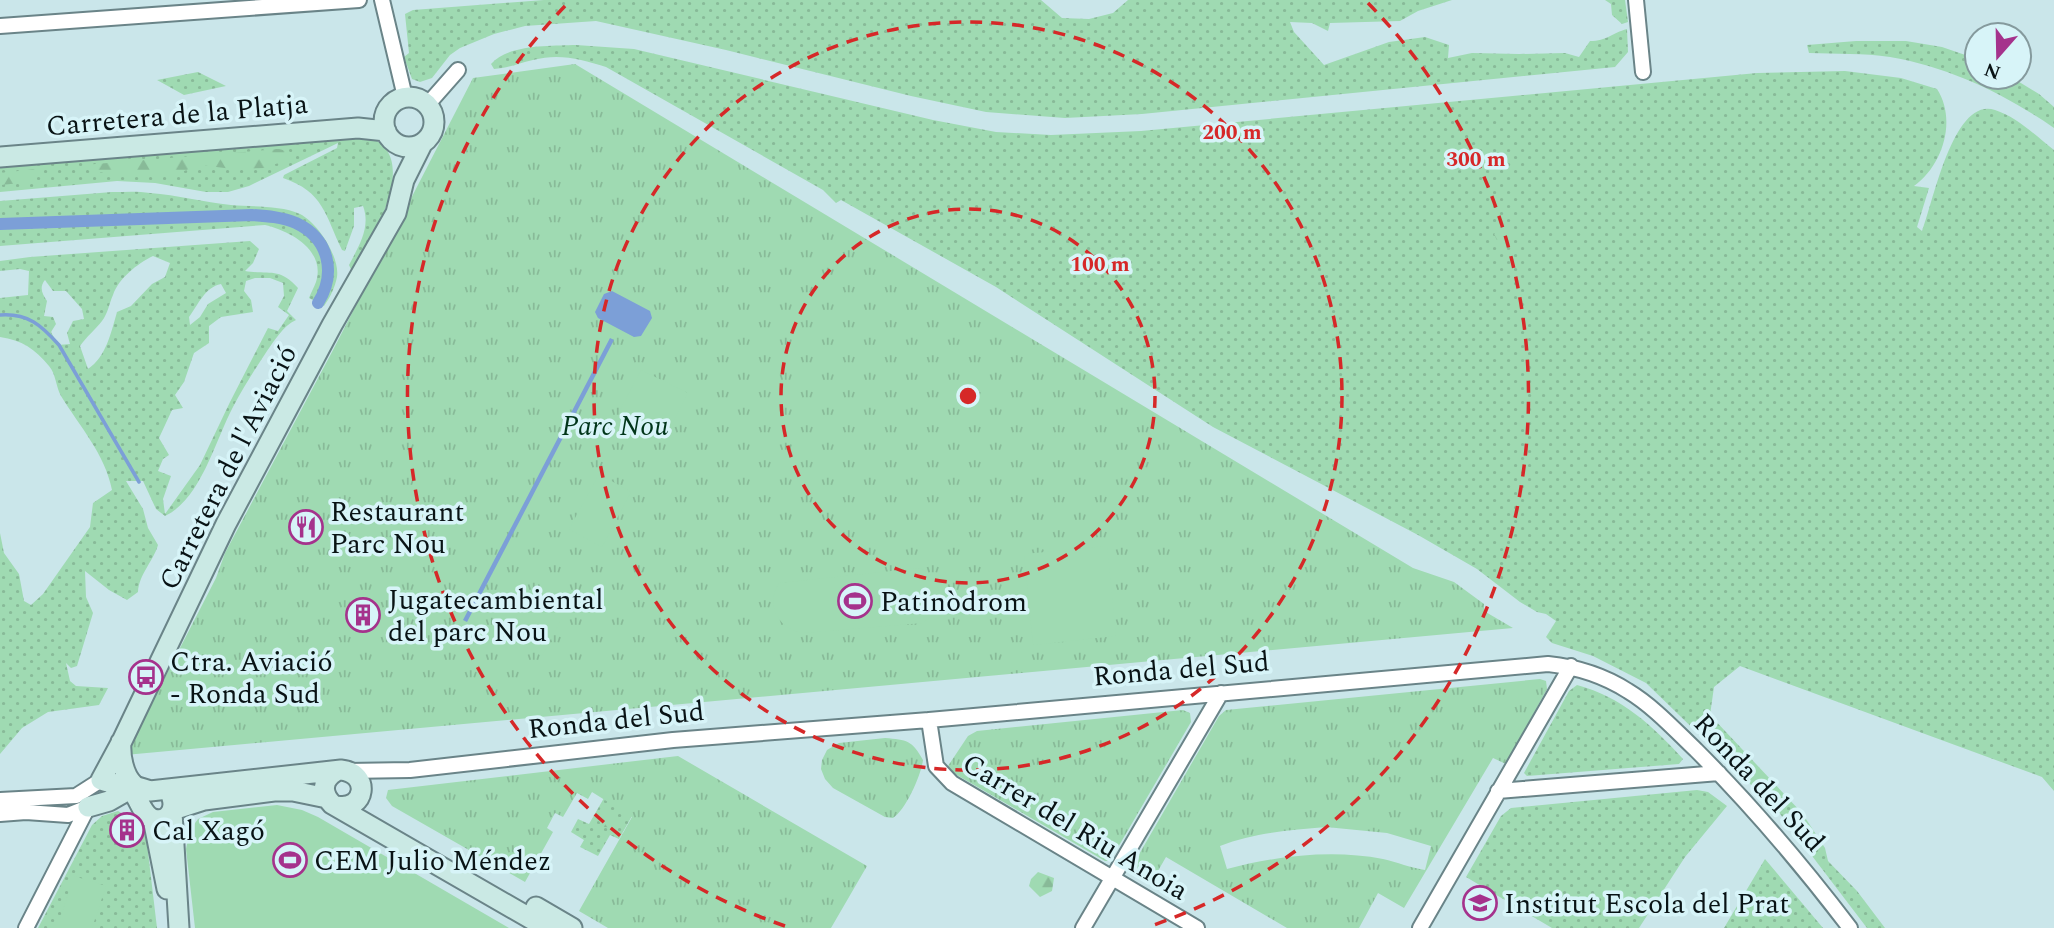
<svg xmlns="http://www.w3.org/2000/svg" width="2054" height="928" font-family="Spectral,serif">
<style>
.grass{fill:url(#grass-dots);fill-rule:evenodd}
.forest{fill:url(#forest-firs)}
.park{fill:url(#park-tufts);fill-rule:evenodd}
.pitch{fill:#9fdab2}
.water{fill:#7c9fd7}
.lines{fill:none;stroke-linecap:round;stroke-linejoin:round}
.stream{stroke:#7c9fd7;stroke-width:3.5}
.canal{stroke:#7c9fd7;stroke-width:12}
.street-casing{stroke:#6a8488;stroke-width:18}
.secondary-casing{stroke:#6a8488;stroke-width:23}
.street{stroke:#fff;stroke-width:14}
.secondary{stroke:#cae9e4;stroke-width:19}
.ring{fill:none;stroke:#d62828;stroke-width:3.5;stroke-dasharray:12 9}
.labels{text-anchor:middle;stroke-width:7;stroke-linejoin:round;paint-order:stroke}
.street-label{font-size:28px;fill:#091315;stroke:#d7f4f8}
.park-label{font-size:28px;font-style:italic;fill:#003519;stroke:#d7f4f8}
.poi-label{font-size:28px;fill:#091315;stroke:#d7f4f8;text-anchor:start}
.centre{fill:#d62828;stroke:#d7f4f8;stroke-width:3.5}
.ring-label{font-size:21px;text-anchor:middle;font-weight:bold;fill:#d62828;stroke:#d7f4f8;stroke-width:7;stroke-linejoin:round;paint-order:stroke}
</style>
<defs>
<pattern id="grass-dots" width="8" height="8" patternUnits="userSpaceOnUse" patternTransform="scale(1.75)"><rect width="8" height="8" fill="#9fdab2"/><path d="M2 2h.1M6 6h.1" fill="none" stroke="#88ba98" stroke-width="1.8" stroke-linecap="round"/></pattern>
<pattern id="forest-firs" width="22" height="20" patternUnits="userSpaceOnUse" patternTransform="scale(1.75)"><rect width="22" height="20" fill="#9fdab2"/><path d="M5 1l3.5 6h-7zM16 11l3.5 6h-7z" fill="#88ba98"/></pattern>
<pattern id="park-tufts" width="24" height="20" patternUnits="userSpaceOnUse" patternTransform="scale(1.75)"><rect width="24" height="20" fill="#9fdab2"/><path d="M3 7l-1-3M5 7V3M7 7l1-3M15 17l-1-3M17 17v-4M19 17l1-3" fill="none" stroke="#88ba98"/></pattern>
</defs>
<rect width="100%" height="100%" fill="#cae6ea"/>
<!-- grass -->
<path class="grass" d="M544 0H1041L1062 18 1089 19 1113 13 1128 0H1452L1418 11 1400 21 1330 23 1328 31 1312 23 1290 22 1294 32 1324 65 1389 42 1425 37 1449 45 1448 58 1472 53 1519 54 1565 53 1579 57 1590 41C1607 41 1612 33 1627 29L1628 52 1615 67 1142 114 1065 118 986 112 911 96 726 50 596 21 525 26 494 34 460 48 450 55 432 78 420 82 412 79 404 57 409 53 405 14 413 10Z
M1605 0H1625L1628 22 1622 24 1612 15 1611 4Z
M1856 41H1906L1942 47 1977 59V77H2011L2039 94 2054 107V128C2005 94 1949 67 1890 57 1864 53 1835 54 1809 53L1807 45Z
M576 45 634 49 933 120 996 132 1051 135 1141 131 1757 73 1845 71 1901 78 1937 89C1957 120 1943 165 1914 186L1929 188 1917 227 1922 231C1933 204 1953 96 1995 110 2017 117 2036 136 2054 150V791L2042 777 1740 666 1714 687 1710 715 1802 813 1825 848 1828 861 1857 891 1885 928H1867L1777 810 1646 683 1593 656 1552 643 1546 637 1556 621 1546 614 1537 612 1520 602 1477 569 1418 535 1213 427 996 287 841 200 836 203 823 190 606 67C581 59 559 53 533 60 520 63 508 68 494 69L491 64C508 44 551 46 576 45Z
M198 72 226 86 184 95 157 80Z
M350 135C356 136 365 136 371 138 423 159 368 245 353 274L349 265C359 246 371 227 363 206L354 208V226L345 251 342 250C325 215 324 192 283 178L284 175 337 148 338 143 249 186 228 192H206L155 183 117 181 0 192V165Z
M112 192C125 192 138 191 150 193 177 195 204 202 231 205 253 207 280 205 300 214 318 223 340 257 337 277 335 287 330 298 324 306L309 298C311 293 314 287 316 282 326 250 290 231 265 225L0 246V201Z
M250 241 259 249 253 263 245 271C271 275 279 267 298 288L287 311 296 320C283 326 275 340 267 351 255 369 243 388 233 407 215 441 201 499 165 516L156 509 143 481H126L143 509 148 528 158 545C153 562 139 574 138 592L127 600 109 590 85 571 86 597 93 613 77 666 71 668 66 663 70 681 76 686 108 688 99 705 48 712 22 728 0 754V533L4 553 19 574 24 601 31 605 43 594 90 527 93 503 112 490C105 454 80 427 61 396 56 387 56 374 49 366 35 349 22 340 0 337V298L28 295 29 271 20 269 0 271V261L30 257ZM153 256 170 263 165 277 152 284 131 306 117 312C111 333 106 357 88 369L80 346C87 336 95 330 102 321 108 313 109 304 113 295 119 278 137 264 153 256ZM255 278H270L283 283 284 296 278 307 289 315 278 331 268 328 230 402 200 465 165 514 163 499 171 476 158 471 163 459 169 455 159 438 172 410 183 408 175 395 184 382 194 353 209 343V326L221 317 253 312 251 300 244 291 246 281ZM45 280 53 291H66L82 309 84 319 73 321 67 333 70 344 58 345 51 332 56 324 53 317 44 316 47 301C42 294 39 287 45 280ZM221 284 226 293 208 304 200 317 190 325 189 317C198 305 205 287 221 284Z
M1577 685C1622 697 1653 726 1683 759L1679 764 1527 776 1524 773 1569 691Z
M1697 790 1708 792 1727 806 1685 857 1639 928H1552L1466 877 1501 816 1511 808Z
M604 798 632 816 619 839 610 835 598 856 580 847 584 840 571 832 578 819 589 824Z
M118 811 145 827 157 928H38L92 825 102 816Z
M1765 859 1823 928H1724Z"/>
<!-- forest -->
<path class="forest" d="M279 149 294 153 290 159 264 168 233 169 200 165 176 174 154 176 127 177 82 169 83 165Z
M36 169 39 171C31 183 14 184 0 185V173Z
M1511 226 1517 233 1511 247 1498 243 1494 234 1501 227Z
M603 806 623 821 619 828 604 827 597 819Z
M1038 872 1054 878 1052 891 1040 897 1029 886 1031 879Z"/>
<!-- park -->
<path class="park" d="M575 64 1413 568 1454 582 1484 604V611L1513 628 125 755 216 578 225 553 332 352 473 78Z
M1540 679 1546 681 1547 689 1506 764 1493 758 1404 908 1378 893 1359 928H1287L1166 857 1151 883 1134 875 1130 870 1219 716 1226 710ZM1326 827 1387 833 1431 846 1425 870C1411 868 1397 862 1383 859 1332 849 1276 856 1227 869L1220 846C1253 833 1290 830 1326 827Z
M1183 710 1190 713 1191 722 1110 861H1105L950 771 948 766 968 736 977 731Z
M885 738C907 740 912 740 923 760 921 775 906 810 893 818L885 817 833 788 825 779 821 769 822 760 827 750 839 743Z
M678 756 867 866 831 928H608L579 911 632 817 592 792 588 799 577 793 563 817 555 813 547 828 553 832 525 882 392 806 386 798 388 790Z"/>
<!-- pitch -->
<path class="pitch" d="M641 370 688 393 666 437 619 412Z
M599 474 631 492 602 547 569 529Z
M1107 546 1116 636 1033 645 1024 554Z
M919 568C946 578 943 608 923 623L804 633C780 631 764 605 779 583Z
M536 591 567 608 542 656 511 639Z
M277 805 302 810 318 817 509 928H195L186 849 190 830 198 819 213 812Z
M74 876 106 886 92 928H57Z"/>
<!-- water -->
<path class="water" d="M612 291 650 311 652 318 641 336 634 337 598 318 595 312 604 294Z
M610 338 614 340 467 622 463 620Z"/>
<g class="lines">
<!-- stream -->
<path class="stream" d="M0 315C28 313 41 325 59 345L139 482"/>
<!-- canal -->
<path class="canal" d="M0 224 252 215C267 216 282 217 296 223 330 239 336 274 318 303"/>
<!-- street casing -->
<g class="street-casing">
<path id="street" d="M382 0 405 97
M1636 0 1643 72
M0 26 359 0
M428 104 458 70
M929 720 936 766 952 783 1197 928
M347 771 410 770 673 740 929 720 1548 664C1577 667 1603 675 1628 691 1653 706 1675 730 1696 750 1752 806 1802 865 1850 928
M1498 791 1719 773
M0 800 76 796 101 780
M0 814 26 812 68 815 88 807
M26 928 88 807
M1083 928 1221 693
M1420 928 1571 666"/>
</g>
<!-- secondary casing -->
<g class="secondary-casing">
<path id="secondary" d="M384 122a25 25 0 1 1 50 0a25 25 0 1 1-50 0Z
M0 157 358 128 386 131
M121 742C120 755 123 775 134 785 138 788 146 789 150 791L341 770C371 773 366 811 337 806
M335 772C322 780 321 793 332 804L547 928
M101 780 122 741 226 524 332 325 396 213 404 180 422 144
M101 780C110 783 125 785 132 791 139 799 142 813 151 818 166 825 176 811 172 798
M88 807 109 801 130 789
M173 810 204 800 274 791H293L327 798
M172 812 179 928
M153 819 167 889
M536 907 572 928"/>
</g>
<!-- street -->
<use href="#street" class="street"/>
<!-- secondary -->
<use href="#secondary" class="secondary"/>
</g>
<!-- distance rings -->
<g class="ring">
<circle cx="968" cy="396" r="187"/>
<circle cx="968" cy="396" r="374"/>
<path d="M785 926A561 561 0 0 1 568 3M1368 3A561 561 0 0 1 1151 926"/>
</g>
<!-- icons -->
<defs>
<g id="restaurant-ring" transform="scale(1.75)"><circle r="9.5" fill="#d7f4f8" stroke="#a5328c" stroke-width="1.5"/><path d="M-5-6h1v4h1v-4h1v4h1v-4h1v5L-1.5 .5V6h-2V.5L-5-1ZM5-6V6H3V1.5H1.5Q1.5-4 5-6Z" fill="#a5328c"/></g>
<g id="stadium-ring" transform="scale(1.75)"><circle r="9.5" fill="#d7f4f8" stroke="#a5328c" stroke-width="1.5"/><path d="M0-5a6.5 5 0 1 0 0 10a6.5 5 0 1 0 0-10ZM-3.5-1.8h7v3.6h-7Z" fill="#a5328c"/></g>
<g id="building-ring" transform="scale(1.75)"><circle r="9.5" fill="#d7f4f8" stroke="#a5328c" stroke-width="1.5"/><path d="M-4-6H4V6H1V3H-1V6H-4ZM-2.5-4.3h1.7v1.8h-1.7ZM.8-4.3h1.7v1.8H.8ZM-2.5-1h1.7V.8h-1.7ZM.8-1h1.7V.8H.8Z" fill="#a5328c"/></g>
<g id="bus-ring" transform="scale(1.75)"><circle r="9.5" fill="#d7f4f8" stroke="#a5328c" stroke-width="1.5"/><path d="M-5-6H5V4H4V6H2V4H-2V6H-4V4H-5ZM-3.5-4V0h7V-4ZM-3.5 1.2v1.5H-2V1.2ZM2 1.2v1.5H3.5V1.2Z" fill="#a5328c"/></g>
<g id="school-ring" transform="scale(1.75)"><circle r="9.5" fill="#d7f4f8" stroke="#a5328c" stroke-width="1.5"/><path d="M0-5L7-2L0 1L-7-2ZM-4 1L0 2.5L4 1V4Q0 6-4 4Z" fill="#a5328c"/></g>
</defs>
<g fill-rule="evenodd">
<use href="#restaurant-ring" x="306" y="527"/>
<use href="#stadium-ring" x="855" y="601"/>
<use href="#building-ring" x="363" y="615"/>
<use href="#bus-ring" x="146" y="677"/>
<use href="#building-ring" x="127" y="830"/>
<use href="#stadium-ring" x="290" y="860"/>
<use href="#school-ring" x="1480" y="903"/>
</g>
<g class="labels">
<!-- street labels -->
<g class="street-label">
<text transform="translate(177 114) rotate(-5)" y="10">Carretera de la Platja</text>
<text transform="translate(227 467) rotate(-63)" y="10">Carretera de l'Aviació</text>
<text transform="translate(1181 668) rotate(-5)" y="10">Ronda del Sud</text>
<text transform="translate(616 719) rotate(-6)" y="10">Ronda del Sud</text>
<text transform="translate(1760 782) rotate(47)" y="10">Ronda del Sud</text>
<text transform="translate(1076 826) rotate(31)" y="10">Carrer del Riu Anoia</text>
</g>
<!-- park labels -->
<g class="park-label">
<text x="615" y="435">Parc Nou</text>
</g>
<!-- poi labels -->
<g class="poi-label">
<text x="330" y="521">Restaurant<tspan x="330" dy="32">Parc Nou</tspan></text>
<text x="388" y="609">Jugatecambiental<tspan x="388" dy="32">del parc Nou</tspan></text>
<text x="880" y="611">Patinòdrom</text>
<text x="170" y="671">Ctra. Aviació<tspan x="170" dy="32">- Ronda Sud</tspan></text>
<text x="152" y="840">Cal Xagó</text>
<text x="314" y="870">CEM Julio Méndez</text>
<text x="1504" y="913">Institut Escola del Prat</text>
</g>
</g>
<circle cx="968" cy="396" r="10" class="centre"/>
<g class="ring-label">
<text x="1232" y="139">200 m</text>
<text x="1476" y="166">300 m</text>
<text x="1100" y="271">100 m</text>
</g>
<!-- north arrow -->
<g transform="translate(1998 56) rotate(200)"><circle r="33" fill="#d7f4f8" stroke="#859a9d" stroke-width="2"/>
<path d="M0-5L12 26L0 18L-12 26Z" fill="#a5328c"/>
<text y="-10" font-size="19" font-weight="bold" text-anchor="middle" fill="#091315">N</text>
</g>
</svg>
